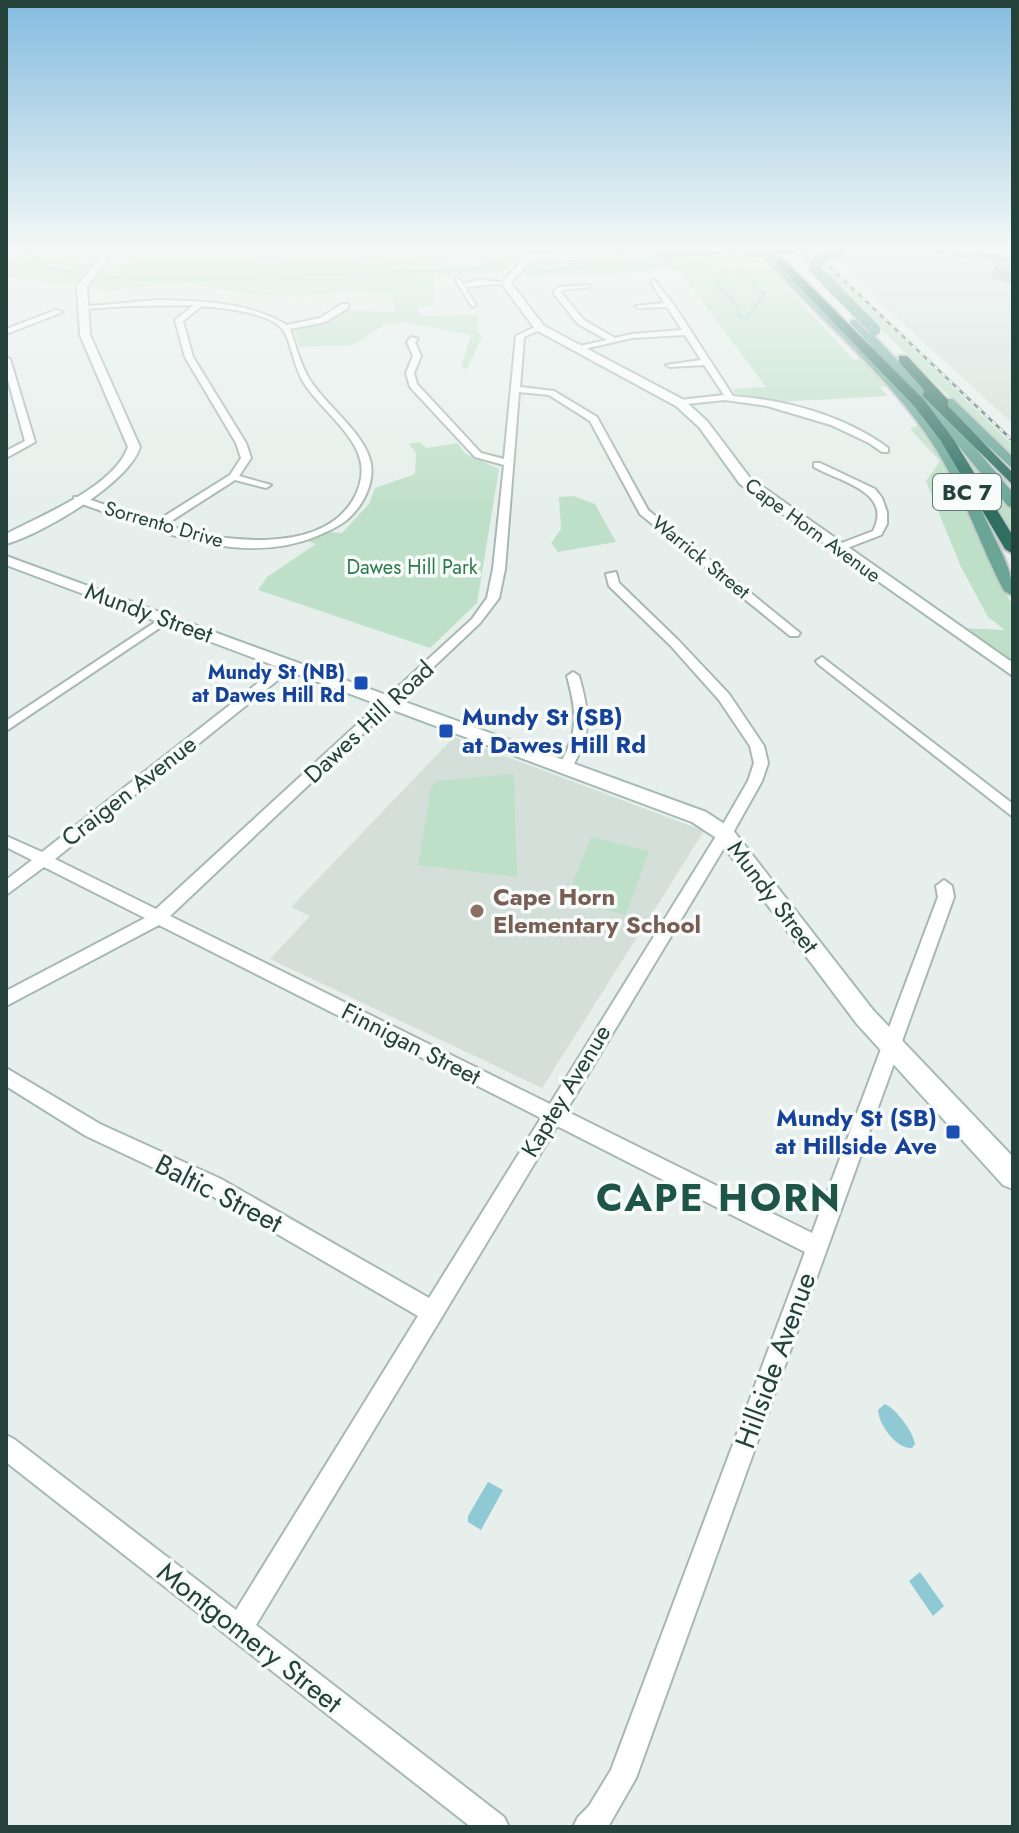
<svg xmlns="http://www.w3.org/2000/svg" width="1019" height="1833" font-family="Jost,sans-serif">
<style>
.built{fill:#d4dfda}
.green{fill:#bfe0c8}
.water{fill:#8ec9d4}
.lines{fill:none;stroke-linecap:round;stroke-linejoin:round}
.stream{stroke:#8ec9d4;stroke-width:2}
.street-casing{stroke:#a8b8b2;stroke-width:4}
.secondary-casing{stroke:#a4bbb3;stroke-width:4}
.primary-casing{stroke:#c2cac8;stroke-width:4}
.highway-casing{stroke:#c2cac8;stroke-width:4}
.street{fill:#fff;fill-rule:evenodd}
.secondary{fill:#fff;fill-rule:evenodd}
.primary{fill:#6aa596;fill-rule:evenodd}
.highway{fill:#2f6f62;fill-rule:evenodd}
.rail-casing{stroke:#5f7d75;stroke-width:3}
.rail{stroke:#f7fbf9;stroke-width:2;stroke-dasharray:5;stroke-linecap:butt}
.primary-bridge-casing{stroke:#c2cac8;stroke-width:13;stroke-linecap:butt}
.primary-bridge{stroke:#6aa596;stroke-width:11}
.wall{fill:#a1aea9}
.building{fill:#bbcac4;stroke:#838d89;stroke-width:2}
.transit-dot{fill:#1a4fb4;stroke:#f7fbf9;stroke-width:3}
.education-dot{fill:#8d6e63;stroke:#f7fbf9;stroke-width:3}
.labels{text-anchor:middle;stroke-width:7;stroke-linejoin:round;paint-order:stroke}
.far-street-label{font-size:20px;fill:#24423a;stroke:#f7fbf9}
.far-park-label{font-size:20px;fill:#2d7a4b;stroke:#f7fbf9}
.far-transit-label{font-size:20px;font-weight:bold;fill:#164399;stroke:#f7fbf9;text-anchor:end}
.shield{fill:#f7fbf9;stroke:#637a73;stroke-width:2}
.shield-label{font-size:22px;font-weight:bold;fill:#24423a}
.street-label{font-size:24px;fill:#24423a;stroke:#f7fbf9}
.transit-label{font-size:24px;font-weight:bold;fill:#164399;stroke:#f7fbf9;text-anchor:start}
.education-label{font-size:24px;font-weight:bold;fill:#785e54;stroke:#f7fbf9;text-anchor:start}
.near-street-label{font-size:28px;fill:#24423a;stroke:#f7fbf9}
.near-district-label{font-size:38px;font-weight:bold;letter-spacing:2px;fill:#1f5548;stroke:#f7fbf9}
</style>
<rect width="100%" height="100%" fill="#e6efeb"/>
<!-- built -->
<path class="built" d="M923 255 1013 264V424L879 301 836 256Z
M454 737 704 831 542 1088 270 959 310 916 291 907Z"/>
<!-- green -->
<path class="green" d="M6 249H68L71 256 69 262 93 264 73 286 6 277Z
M411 249H424L418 257 422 261 476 265 513 250 521 252 503 272 435 276 433 305 417 308 421 316 478 315V332L482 337 467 369 461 367 471 335 406 322 384 325 353 345 299 347 294 329 328 321 347 310 396 312 391 294 344 292 304 297 243 294 186 282 107 291 90 288V284L103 267 135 262 138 258 231 256 263 263 304 259 331 252C359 264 385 268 411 249Z
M789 249H808L827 267 1013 445V459L880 328Z
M748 254 768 263H711L729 268 739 266 753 272 760 267 771 268 786 283 783 288 788 289 854 360 861 359 887 387H880L888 396 777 402 735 393 733 389 766 387 680 272 669 268 616 274 522 277 531 266 564 259 562 262Z
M918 425 943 462 987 559 1013 606V667L960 628 1005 630 988 617 961 567 926 481 940 461 910 429Z
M946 427 1013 509V538Z
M419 442 427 448 457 443 466 454 499 469 477 603 430 648 258 590 267 577 316 544 307 541 329 532 342 533 369 504 375 488 415 474 416 453 409 444Z
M573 496 595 504 616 542 558 552 551 543 561 529 559 497Z
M514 774 517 877 418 865 431 788 437 781Z
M591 837 649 851 626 915 566 899Z"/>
<!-- water -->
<path class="water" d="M885 1404C896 1409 913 1431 915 1444L912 1448C896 1449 879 1425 878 1410Z
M488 1482 503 1490 481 1530 468 1522V1516Z
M920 1572 944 1606 933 1616 909 1581Z"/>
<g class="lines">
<!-- stream -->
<path class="stream" d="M26 249 36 261
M799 249 808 257 804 262
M6 264 36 261 50 269 80 273
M720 264 725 269 717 284 738 307 739 316 747 318 764 294 736 266
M529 273 600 265 682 266
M106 276 189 280 507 268"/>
<!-- street casing -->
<g class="street-casing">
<path id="street" d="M459 249H465L460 255 457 253Z
M455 279H459L463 284 479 280 509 283 465 287 476 305 472 307Z
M654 280 674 305 733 396C786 400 845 416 888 448V452H882L869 443 831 425 767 406 725 400 677 405 676 403 680 400 724 395 704 365 670 367 666 365 701 360 685 335 632 338 575 351V347L607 340 578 324 553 293 558 287 589 285V287L562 290 561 293 584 320 615 338 632 334 682 330 667 307 639 308 635 306 664 303 651 282Z
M158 300C203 301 248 302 287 325L320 318 342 304H348V308L325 322 290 329C296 346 300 365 310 380 326 406 366 434 371 464 374 484 363 505 349 518 339 527 328 531 317 536 239 569 148 527 74 501V497H82L155 522 230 475 241 458 236 443 185 357 175 320 194 305 130 306 83 309 79 307ZM202 306C222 308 270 312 283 330 291 340 294 370 306 386 321 408 354 434 360 459 364 473 360 488 353 500 319 557 217 541 165 525L235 480 266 488 271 485 239 476 251 458 246 443 193 357 183 321Z
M56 310 63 312 6 334V329Z
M537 326 544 328 524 337 520 387 554 391 597 417 648 510 800 633 798 636H790L640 514 590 421 549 395 519 392 505 569 499 598 480 623 170 916 550 1104 718 833 748 781 754 763 750 746 719 700 670 645 609 586 606 574 616 572 619 583 678 640 729 694 764 746 768 763 762 781 730 838 566 1111 812 1233 938 897 936 886 944 880 952 886 954 897 636 1778 608 1827H573L578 1817 589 1806 611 1770 805 1252 557 1126 256 1625 504 1817 509 1827H471L6 1462V1435L14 1439 236 1610 418 1316 207 1193 86 1136 6 1086V1068L100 1124 221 1179 429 1298 541 1118 159 925 6 1006V991L145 918 44 867 6 895V880L32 860 6 847V836L42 852 286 661H294V667L55 859 156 909 472 619 487 598 493 569 504 465 475 457 410 387 406 373 413 356 407 342 411 337 418 339 415 342 421 356 414 373 417 384 481 453 504 459 516 336Z
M6 357 10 359 35 442 6 458V451L25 441 6 373Z
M814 463H820L875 489 882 498 887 512V524L881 535 842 550H834V546L873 531C894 491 837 481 814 467Z
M166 615 172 619 170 621 6 731V721Z
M822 657 1013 804V817L818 664 816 661Z
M573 672 579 676C590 715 592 733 571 769L566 771 559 766C579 732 577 713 567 676Z"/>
</g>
<!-- secondary casing -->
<g class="secondary-casing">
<path id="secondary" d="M108 249H117L87 286 90 335 140 447C129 483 42 534 6 544V534C42 515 114 487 128 447L80 335 77 286Z
M659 253 656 258 531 261 511 283 544 326 684 400 707 421 750 478 1013 663V676L740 484 699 427 676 406 536 330 501 283 529 254Z
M6 556 706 812 732 829 873 1010 1013 1157V1189L1003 1185 857 1024 718 839 692 822 6 565Z"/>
</g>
<!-- primary casing -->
<g class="primary-casing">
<path id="primary" d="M620 249H640L621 255 616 252Z
M647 249 659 252 755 251 656 258Z
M756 249H767C828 311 896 369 945 442 963 469 976 499 990 528 1000 551 1013 570 1013 596L1004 591C979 543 962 489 932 443 884 369 813 315 756 249Z
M929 249 1013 257V263L934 252Z
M851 320H859L937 402 1013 493V508L1008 506 927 408 851 324Z
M943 399H953L1013 457V469L943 405Z"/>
</g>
<!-- highway casing -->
<g class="highway-casing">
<path id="highway" d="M763 249H774L925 401 954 440 1013 536V554L1005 549 941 441 915 407Z
M899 356H907L948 400V406L1013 473V485L923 396 924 390 899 362Z"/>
</g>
<!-- street -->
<use href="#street" class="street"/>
<!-- secondary -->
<use href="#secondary" class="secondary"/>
<!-- primary -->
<use href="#primary" class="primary"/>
<!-- highway -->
<use href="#highway" class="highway"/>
<!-- rail casing -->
<g class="rail-casing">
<path id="rail" d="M811 249 1013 441"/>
</g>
<!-- rail -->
<use href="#rail" class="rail"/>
<!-- primary-bridge casing -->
<g class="primary-bridge-casing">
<path id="primary-bridge" d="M750 251 791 249
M840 251 819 258 815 269 875 330"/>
</g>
<!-- primary-bridge -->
<use href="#primary-bridge" class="primary-bridge"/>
</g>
<!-- wall -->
<path class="wall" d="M1013 261V283L991 279 994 270Z"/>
<!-- building -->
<path class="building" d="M1002 259 1013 261V274L994 270Z"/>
<!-- sky -->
<linearGradient id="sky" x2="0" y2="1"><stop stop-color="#84bce0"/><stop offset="0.49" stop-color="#f4f8f6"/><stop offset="1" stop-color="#f4f8f6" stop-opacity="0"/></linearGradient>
<rect width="1019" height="506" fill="url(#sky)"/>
<!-- markers -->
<g class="transit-dot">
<rect x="353" y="675" width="16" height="16" rx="4"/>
<rect x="438" y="723" width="16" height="16" rx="4"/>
<rect x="945" y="1124" width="16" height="16" rx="4"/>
</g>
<circle class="education-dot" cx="477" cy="911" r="8"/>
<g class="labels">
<!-- far-street labels -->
<g class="far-street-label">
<text transform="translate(164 524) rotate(16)" y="7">Sorrento Drive</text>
<text transform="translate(813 530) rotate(36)" y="7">Cape Horn Avenue</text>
<text transform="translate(701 557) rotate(39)" y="7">Warrick Street</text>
</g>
<!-- far-park labels -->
<g class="far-park-label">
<text x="412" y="574">Dawes Hill Park</text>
</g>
<!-- far-transit labels -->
<g class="far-transit-label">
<text x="345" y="679">Mundy St (NB)<tspan x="345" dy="23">at Dawes Hill Rd</tspan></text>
</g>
<!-- shield labels -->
<rect class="shield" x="933" y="474" width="68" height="36" rx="6"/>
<g class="shield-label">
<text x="967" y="500">BC 7</text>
</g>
<!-- street labels -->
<g class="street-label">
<text transform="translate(149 613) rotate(20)" y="8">Mundy Street</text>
<text transform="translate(369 722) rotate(-43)" y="8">Dawes Hill Road</text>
<text transform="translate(129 791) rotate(-38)" y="8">Craigen Avenue</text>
<text transform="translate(773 897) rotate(53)" y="8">Mundy Street</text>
<text transform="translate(411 1044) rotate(27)" y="8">Finnigan Street</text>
<text transform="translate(566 1091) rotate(-59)" y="8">Kaptey Avenue</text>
</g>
<!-- transit labels -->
<g class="transit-label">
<text x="462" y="725">Mundy St (SB)<tspan x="462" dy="28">at Dawes Hill Rd</tspan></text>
<text x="937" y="1126" text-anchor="end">Mundy St (SB)<tspan x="937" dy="28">at Hillside Ave</tspan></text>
</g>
<!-- education labels -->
<g class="education-label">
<text x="493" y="905">Cape Horn<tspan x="493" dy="28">Elementary School</tspan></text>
</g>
<!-- near-street labels -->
<g class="near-street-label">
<text transform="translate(219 1193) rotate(27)" y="10">Baltic Street</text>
<text transform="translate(775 1360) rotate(-70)" y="10">Hillside Avenue</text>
<text transform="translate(250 1637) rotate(38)" y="10">Montgomery Street</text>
</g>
<!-- near-district labels -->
<g class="near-district-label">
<text x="719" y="1211">CAPE HORN</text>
</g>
</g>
<!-- border -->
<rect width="1019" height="1833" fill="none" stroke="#24423a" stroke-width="16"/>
</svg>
